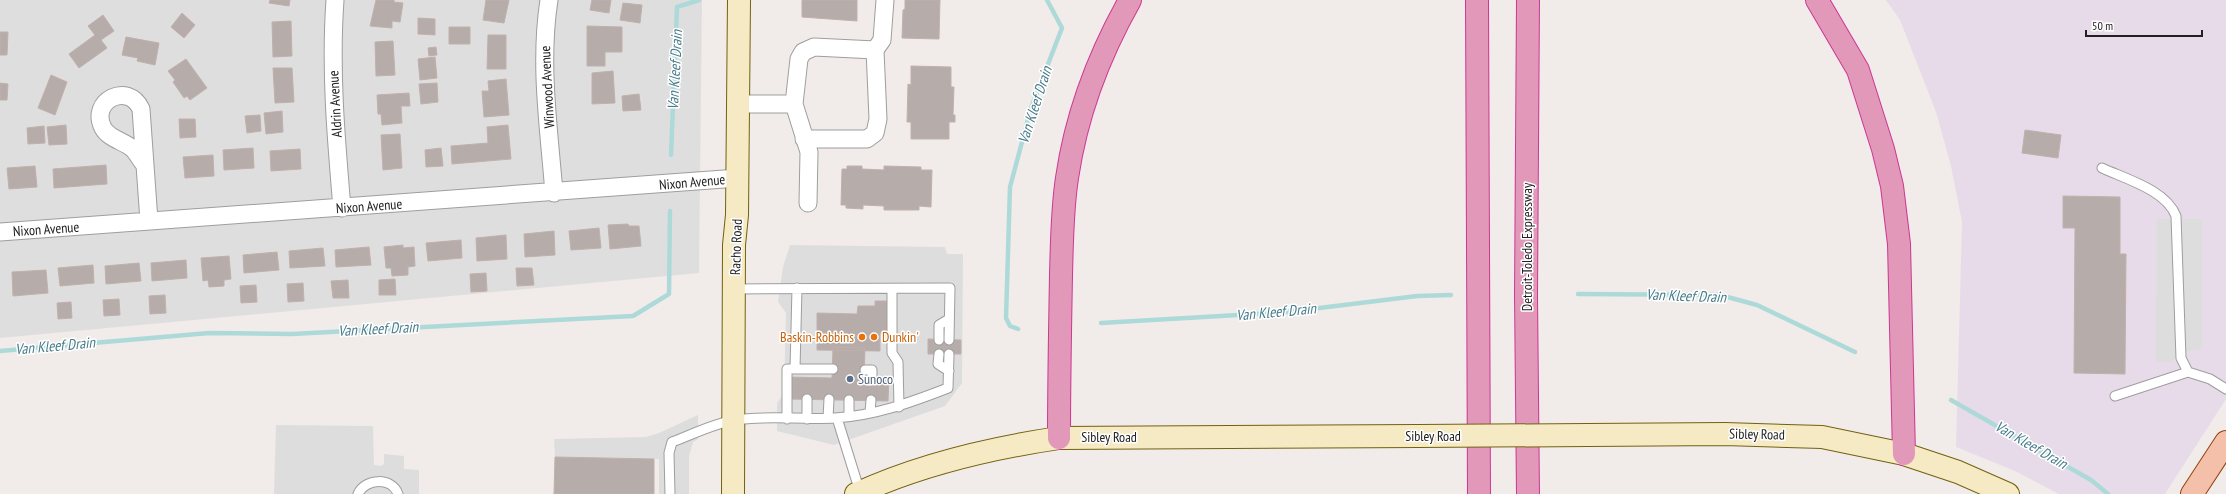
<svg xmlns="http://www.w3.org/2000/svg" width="2226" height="494" font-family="'PT Sans Narrow',sans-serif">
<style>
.residential{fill:#dfdedf}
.industrial{fill:#e8dbe9}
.parking{fill:#ddd}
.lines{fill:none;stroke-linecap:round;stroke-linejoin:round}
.stream{stroke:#addad8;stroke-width:4.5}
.building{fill:#b6adab;stroke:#c1b0ac}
.lane-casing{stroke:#9e9e9e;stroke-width:11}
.street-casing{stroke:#9e9e9e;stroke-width:19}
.secondary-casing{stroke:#72610f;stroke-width:24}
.primary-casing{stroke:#91410d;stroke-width:24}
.highway-casing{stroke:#cd3794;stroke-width:24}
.lane{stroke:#fff;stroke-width:9}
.street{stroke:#fff;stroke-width:17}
.secondary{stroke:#f5eac3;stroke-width:22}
.primary{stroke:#f5c0aa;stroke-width:22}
.highway{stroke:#e198b9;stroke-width:22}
.secondary-bridge-casing{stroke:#72610f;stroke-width:24;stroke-linecap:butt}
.secondary-bridge{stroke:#f5eac3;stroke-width:22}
.food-dot{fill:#e8710a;stroke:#fff;stroke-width:1.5}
.service-dot{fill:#5c6f8a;stroke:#fff;stroke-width:1.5}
.labels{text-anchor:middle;stroke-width:3;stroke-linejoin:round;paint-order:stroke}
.street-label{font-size:14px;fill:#212121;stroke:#fff}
.food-label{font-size:14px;fill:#c56008;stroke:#fff;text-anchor:end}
.service-label{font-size:14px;fill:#4e5e75;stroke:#fff;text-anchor:start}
.water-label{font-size:15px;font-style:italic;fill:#477c8b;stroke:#fff}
</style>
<rect width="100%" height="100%" fill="#f1ece9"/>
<!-- residential -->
<path class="residential" d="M0 0H702L699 273 0 338Z"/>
<!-- industrial -->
<path class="industrial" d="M1886 0H2226V399L2165 494H2059L2015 471 1956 447 1962 222 1951 166 1936 112 1900 20Z"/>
<!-- parking -->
<path class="parking" d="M2157 219H2202V350H2191L2169 362H2156Z
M790 245 945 247 947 254H963L962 383 945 406 834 445 777 431V403L784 393 786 313 778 302 783 267Z
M698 415V439L693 442 689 456V494H659V459L555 457 554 439 646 437 659 433Z
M276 425 373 426 374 465 381 466 384 464V454L404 456V469L419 470V494H274Z"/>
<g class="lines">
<!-- stream -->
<path class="stream" d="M671 155 677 7 699 0
M1578 294 1720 295 1757 305 1855 352
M1101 323 1287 312 1417 296 1451 295
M1018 329 1010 326 1006 318 1010 187 1031 108 1062 28 1047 0
M0 351 209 333 292 334 633 316 669 294 670 211
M1951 400 2091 480 2108 494"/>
</g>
<!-- building -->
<path class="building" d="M270 0H290L289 6 269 3Z
M376 0H394V2L403 3 400 22 392 21V28L370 26Z
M486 0H509L504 23 483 20Z
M592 0H611L609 13 590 10Z
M802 0H857V21L802 17Z
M905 0H940L939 39 902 38 903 10 905 9Z
M623 3 642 5 640 23 620 20Z
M182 13 195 25 184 38 171 27Z
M103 15 114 31 101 40 107 48 79 68 69 54 95 35 88 26Z
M418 18 435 19V35L418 34Z
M291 21 292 56 273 57 272 22Z
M587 26 622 27V52H605V66H587Z
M449 27H470V44H449Z
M0 32H8L7 55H0Z
M488 35H506V69H487Z
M126 37 159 43 155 65 137 61 138 58 122 55Z
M393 41 395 75 376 76 375 42Z
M436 47 437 55 429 56 428 48Z
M435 57 437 78 420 80 418 59Z
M186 59 207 88 190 100 187 96 184 98 173 82 175 80 168 71Z
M911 66 951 67V87H954L953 115H955V122H949V139H911V122H907L908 84 911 85Z
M273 68H292L294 102 275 103Z
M613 71 615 103 592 104V73Z
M51 75 67 82 55 115 38 108Z
M506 79 509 115 484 117 482 91H489L488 81Z
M0 83 8 84 7 100H0Z
M437 83 438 102 421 104 419 84Z
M409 93 410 106H401L402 123 382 125 381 114H378L377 95Z
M639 94 641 110 623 111 622 96Z
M282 111 283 132 266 134 264 113Z
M260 115 261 131 247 133 245 116Z
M179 119H195L196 137 180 138Z
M66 125 67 144 49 145 47 127Z
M508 125 511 159 452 164 451 146 488 143 487 127Z
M44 126 45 143 28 144 27 128Z
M2025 130 2061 135 2058 158 2022 153Z
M400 134 402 168 383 170 381 135Z
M253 148 254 168 224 170 223 150Z
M441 148 443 166 426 167 425 150Z
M300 149 301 169 271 171 270 151Z
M213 155 214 176 185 178 183 157Z
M106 165 107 184 54 188 53 169Z
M35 166 37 187 9 189 7 168Z
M847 166H862V169L884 170V166L921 167V170H932L931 207 919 206V210H884V206L863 205V209L846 208V205H841L842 169H847Z
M2063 196 2120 197V254H2126L2125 374 2074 373 2075 228H2063Z
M628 224 629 226H639L641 246 610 249 608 225Z
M599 228 601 248 571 250 569 231Z
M554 231 555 255 525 257 524 234Z
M506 235 507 259 477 261 476 238Z
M461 240 462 258 428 261 426 243Z
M403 245V248L414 247 415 266 408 267V275L392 276 391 268H386L384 247Z
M369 247 371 265 336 267 335 250Z
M323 248 325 266 290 268 289 251Z
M277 252 279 270 244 273 243 255Z
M229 256 231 279 224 280V286L209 287 208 280 203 281 201 258Z
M186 260 187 278 152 281 151 263Z
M139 263 141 281 106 284 105 266Z
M93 265 94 283 60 286 58 268Z
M516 268H532L534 285 517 286Z
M46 270 48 293 13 296 12 272Z
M486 273 487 291 471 292 470 274Z
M395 279 396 295H379V280Z
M348 280 349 298H333L331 281Z
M303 283 304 301 288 302 287 284Z
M256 285 257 302 241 303 240 286Z
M165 295 166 313 150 314 149 296Z
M119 299 120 315 104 316 103 300Z
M875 301H887V333H880V351L817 350V313L857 314 858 306H875Z
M71 302 72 318 58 319 57 303Z
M928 339 961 340V354H928Z
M833 347 865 348 864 378 889 379 888 401 789 399V377L832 378Z
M555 457 654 459V494H554Z"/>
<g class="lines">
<!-- lane casing -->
<g class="lane-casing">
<path id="lane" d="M2102 168C2126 179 2166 190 2176 216L2181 358 2188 372
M735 289 950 288 949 340
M892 289V353L898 362 899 407
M939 340V325L949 319
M939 354 938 364 949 371
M795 369 797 288
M865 370H872V378
M2115 396 2188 372 2210 379 2226 389
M849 400V415
M870 412 871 400
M828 418 829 399
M837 418 860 492
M787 419V369H833
M807 419V399
M358 494C365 478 392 477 398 494
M670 494 669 453 672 442C691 435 715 423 735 420 767 415 801 420 835 418 874 416 912 402 948 388L949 354"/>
</g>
<!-- street casing -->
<g class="street-casing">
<path id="street" d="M335 0C330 70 336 138 342 208
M549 0C539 64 549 129 554 193
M737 104H794L809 152 808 203
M794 104 799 59 803 52 814 47 875 50 882 40 885 0
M804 139H867L875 133 878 119 875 50
M144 164C140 159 137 153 133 149 124 141 109 139 103 128 89 101 128 81 141 109L149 221
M0 232 738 178"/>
</g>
<!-- secondary casing -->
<g class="secondary-casing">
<path id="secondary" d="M1588 435 1725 434 1822 437 1904 454 1958 472 2008 494
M733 494 734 245 737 215 739 0
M856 494C919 465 991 448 1059 438L1418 436"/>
</g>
<!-- primary casing -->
<g class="primary-casing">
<path id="primary" d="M2192 494 2226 442"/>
</g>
<!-- highway casing -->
<g class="highway-casing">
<path id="highway" d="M1477 0 1479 494
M1528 0 1526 295 1528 494
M1817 0 1858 70 1883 149 1892 186 1899 244 1904 454
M1059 438C1059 383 1060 329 1061 275 1062 242 1062 210 1067 178 1076 116 1099 55 1130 0"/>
</g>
<!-- lane -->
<use href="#lane" class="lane"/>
<!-- street -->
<use href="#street" class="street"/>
<!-- secondary -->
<use href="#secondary" class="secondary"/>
<!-- primary -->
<use href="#primary" class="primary"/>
<!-- highway -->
<use href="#highway" class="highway"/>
<!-- secondary-bridge casing -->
<g class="secondary-bridge-casing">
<path id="secondary-bridge" d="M1418 436 1588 435"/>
</g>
<!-- secondary-bridge -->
<use href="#secondary-bridge" class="secondary-bridge"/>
</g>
<!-- markers -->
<g class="food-dot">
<circle cx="862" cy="337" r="4"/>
<circle cx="874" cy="337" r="4"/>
</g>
<circle class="service-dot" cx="850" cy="379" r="4"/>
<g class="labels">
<!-- street labels -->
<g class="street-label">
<text transform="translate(547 87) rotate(-93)" y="5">Winwood Avenue</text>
<text transform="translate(335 104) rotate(-93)" y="5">Aldrin Avenue</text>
<text transform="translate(692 182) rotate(-5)" y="5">Nixon Avenue</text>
<text transform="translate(369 206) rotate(-4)" y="5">Nixon Avenue</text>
<text transform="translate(46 229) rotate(-4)" y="5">Nixon Avenue</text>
<text transform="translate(736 247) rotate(-88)" y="5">Racho Road</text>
<text transform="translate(1527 247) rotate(-90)" y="5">Detroit-Toledo Expressway</text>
<text transform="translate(1757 434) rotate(1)" y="5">Sibley Road</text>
<text x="1433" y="441">Sibley Road</text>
<text x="1109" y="442">Sibley Road</text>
</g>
<!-- food labels -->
<g class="food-label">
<text x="854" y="342">Baskin-Robbins</text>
<text x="882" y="342" text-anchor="start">Dunkin'</text>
</g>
<!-- service labels -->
<g class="service-label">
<text x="858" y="384">Sunoco</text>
</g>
<!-- water labels -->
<g class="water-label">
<text transform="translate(675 70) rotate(-87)" y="5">Van Kleef Drain</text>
<text transform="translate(1035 105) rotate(-72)" y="5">Van Kleef Drain</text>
<text transform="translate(1686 296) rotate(2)" y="5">Van Kleef Drain</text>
<text transform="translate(1276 312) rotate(-5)" y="5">Van Kleef Drain</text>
<text transform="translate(378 329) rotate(-3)" y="5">Van Kleef Drain</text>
<text transform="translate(55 346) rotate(-5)" y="5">Van Kleef Drain</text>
<text transform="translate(2031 445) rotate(30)" y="5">Van Kleef Drain</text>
</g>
</g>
<!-- scale -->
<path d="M2086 30v6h116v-6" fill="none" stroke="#212121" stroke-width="2"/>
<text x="2092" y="30" font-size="12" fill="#212121" stroke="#ffffff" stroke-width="3" paint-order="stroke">50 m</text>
</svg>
